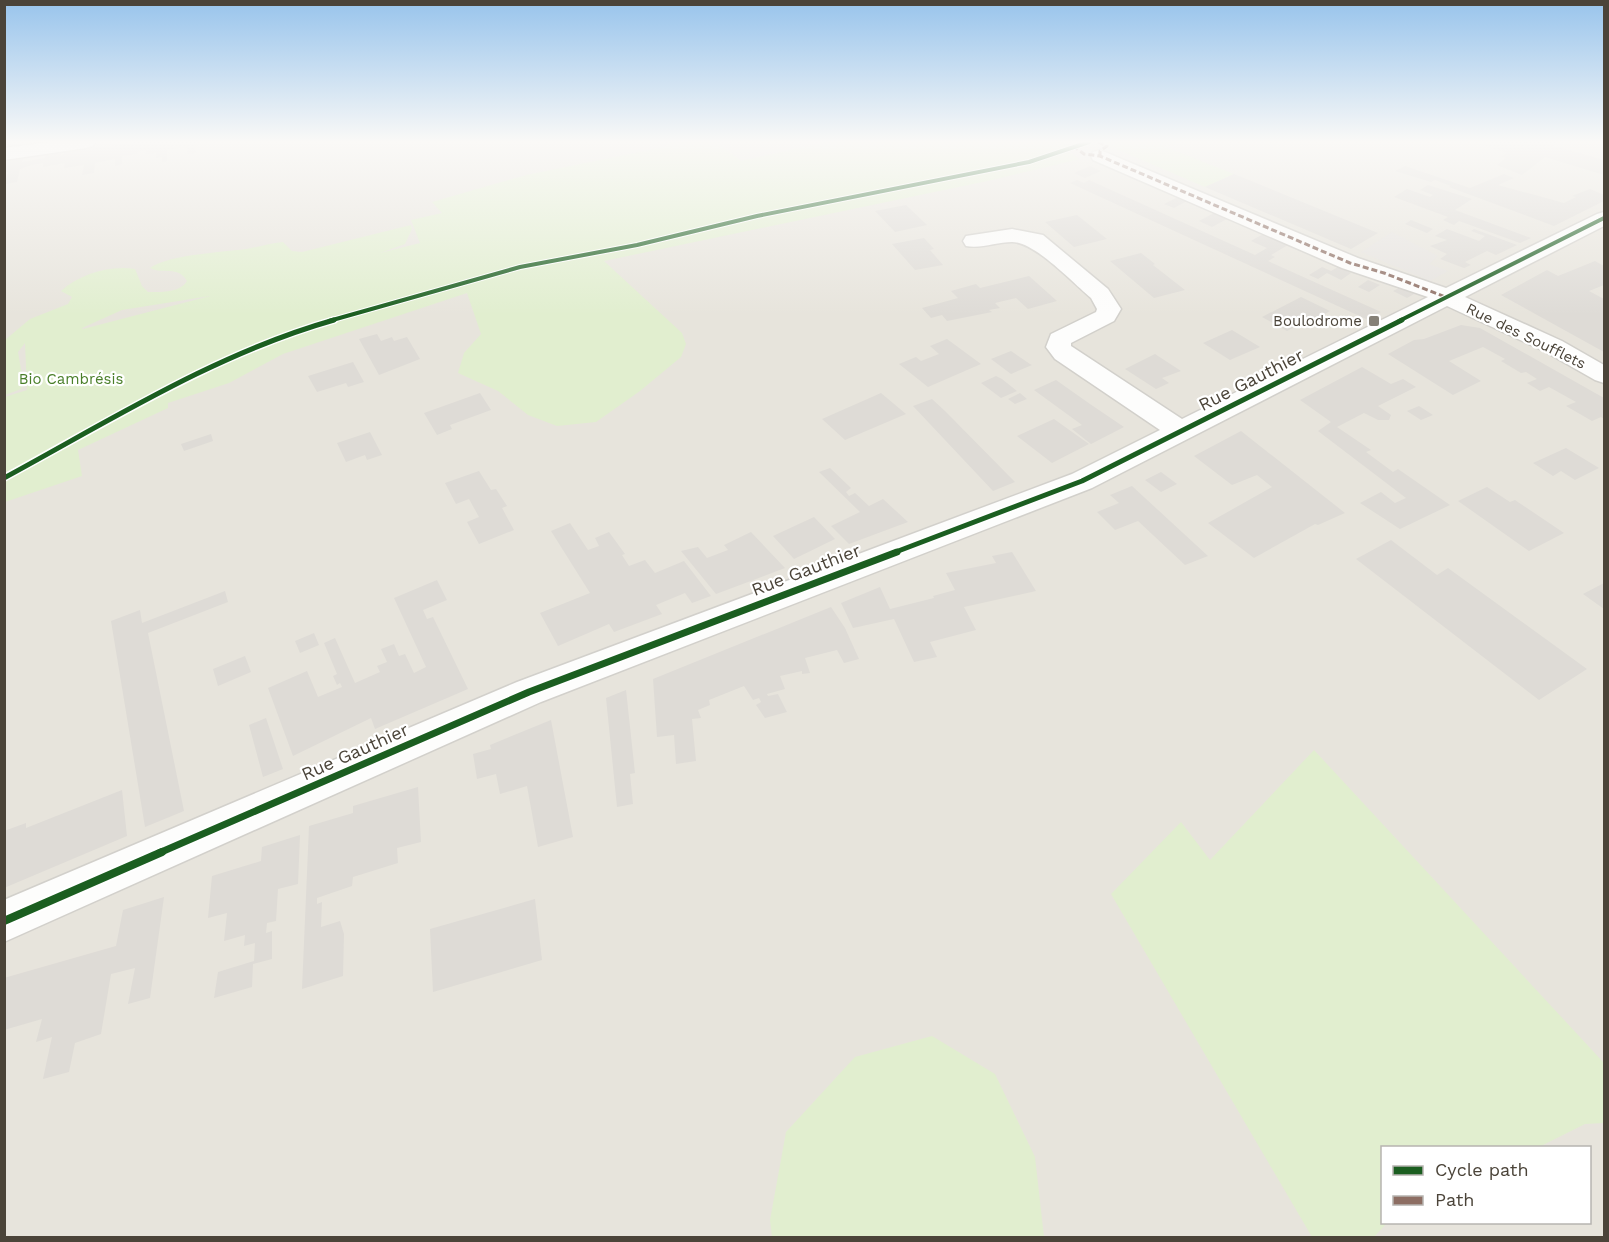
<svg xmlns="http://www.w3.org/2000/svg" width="1609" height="1242" font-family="'Work Sans',sans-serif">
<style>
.residential{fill:#e7e4dc;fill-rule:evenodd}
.green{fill:#e1eecf;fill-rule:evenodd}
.parking{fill:#e6e3df}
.building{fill:#dedbd6}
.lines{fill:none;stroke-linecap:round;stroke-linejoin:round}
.minor-casing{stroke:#d2d0cb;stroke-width:3}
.minor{fill:#fdfdfc;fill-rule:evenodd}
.quiet{stroke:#8d6e63;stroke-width:3;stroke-dasharray:6 3;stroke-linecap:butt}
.cycleway-far3-casing{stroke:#fff;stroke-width:6}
.cycleway-far2-casing{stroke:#fff;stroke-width:8}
.cycleway-far1-casing{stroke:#fff;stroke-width:10}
.cycleway-casing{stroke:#fff;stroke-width:12}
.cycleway-far3{stroke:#1b5e20;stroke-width:4}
.cycleway-far2{stroke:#1b5e20;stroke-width:5}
.cycleway-far1{stroke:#1b5e20;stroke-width:7}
.cycleway{stroke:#1b5e20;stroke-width:8}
.poi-dot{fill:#868178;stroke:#fff;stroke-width:2}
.labels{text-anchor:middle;stroke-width:4.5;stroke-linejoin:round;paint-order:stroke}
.far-poi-label{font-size:15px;fill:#4b4439;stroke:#fff;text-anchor:end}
.far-street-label{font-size:15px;fill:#4b4439;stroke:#fff}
.far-park-label{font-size:15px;fill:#4a7f2a;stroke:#fff}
.street-label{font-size:18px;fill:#4b4439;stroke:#fff}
</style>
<rect width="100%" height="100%" fill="#f4f2ee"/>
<!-- residential -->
<path class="residential" d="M5 142H1604V1237L5 1238ZM1382 1148H1590V1222H1382Z"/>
<!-- green -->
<path class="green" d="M669 142H719V144L741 161 825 142H1062L1070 146 1064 149 1080 159 992 180 604 261 682 333 686 344 681 357 640 391 596 422 557 426 528 415 498 391 458 373 464 353 481 334 467 293 283 354 229 383 168 403V408L78 450 82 476 5 502V397L27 390 25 343 18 352 23 381 21 389 5 395V340L30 319 68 304 72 297 61 291C80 274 110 265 135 269L142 286 148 292C161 292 180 293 187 281 178 265 163 275 150 268 167 255 223 252 246 249 259 247 270 243 283 242L292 251 302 252 411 225 412 229 405 244 380 253 420 243 411 220 442 213 432 202 526 175 669 146ZM210 296 83 329 82 328 122 310Z
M1100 142H1181L1163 146 1234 174 1205 187Z
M1314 750 1604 1063V1123L1585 1124 1539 1147 1382 1148V1222L1387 1223 1374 1237H1312L1111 894 1181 822 1210 860Z
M932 1036 995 1074 1035 1157 1044 1237H772L770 1220 786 1132 855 1057Z"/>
<!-- parking -->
<path class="parking" d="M1392 232 1438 256 1429 264 1448 271 1430 281 1361 252Z"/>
<!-- building -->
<path class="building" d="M137 142H195L196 153 187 154V147L167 150V161L162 162V157L156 158V153L146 154V150L137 152V154L122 156V164L115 166V159L95 163 94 173 82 175 84 165 64 168 65 163 43 167V163L32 165 20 169 17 182 5 184 8 172H4V161L23 159 22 162 45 158 46 155 61 153V155L68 152Z
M1491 142H1556L1551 145 1604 160V175L1545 157 1522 175 1497 165 1506 158 1501 157 1507 153 1485 146Z
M1090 166 1101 171 1085 178 1074 173Z
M1405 166 1470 188 1504 174 1514 178 1498 185 1564 203 1576 197 1572 196 1590 189 1604 195V201L1554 226 1449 187 1451 186 1435 180 1431 182 1395 171Z
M1234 174 1378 233 1351 249 1205 187Z
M1077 180 1084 183 1089 180 1255 255 1267 248 1251 241 1263 234 1288 245 1271 255 1275 257 1268 261 1381 312 1366 319 1070 183Z
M1428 185 1472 199 1455 210 1531 238 1520 243 1459 221 1454 225 1443 220 1448 217 1394 197 1407 189 1430 197 1433 195 1420 190Z
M1178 197 1187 201 1174 208 1164 204Z
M906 205 927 225 895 232 875 211Z
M1214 213 1227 219 1212 227 1199 221Z
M1077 215 1107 239 1074 247 1045 222Z
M1411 220 1433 229 1427 233 1405 224Z
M1447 229 1479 241 1485 236 1471 231 1474 229 1517 245 1496 255 1487 251 1465 262 1471 265 1464 268 1440 259 1447 254 1430 246 1447 240 1435 236Z
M924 238 934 249 930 250 943 265 915 270 892 244Z
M1141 253 1155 264 1153 265 1185 290 1154 298 1110 261Z
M1595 261 1604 266V285L1589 291 1604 299V352L1501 295 1547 270 1558 276Z
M1322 267 1331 271 1338 267 1351 273 1341 280 1327 273 1318 279 1309 275Z
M1029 276 1057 301 1028 309 1016 298 995 303 1000 308 989 310 992 312 947 321 942 315 931 318 922 308 958 298 951 291 976 284 980 288Z
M1368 280 1380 285 1369 292 1358 287Z
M1401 287 1414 294 1407 298 1393 291Z
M1301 297 1330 311 1300 328 1297 326 1287 331 1262 317Z
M1461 325 1480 328 1604 398V419L1601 417 1592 421 1566 406 1576 402 1549 387 1540 391 1527 383 1537 379 1526 372 1521 373 1501 361 1505 359 1483 347 1449 361 1481 381 1453 395 1388 354 1414 340 1424 339Z
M1232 330 1260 347 1230 360 1203 343Z
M377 334 381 341 392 337 394 341 407 337 420 359 379 375 359 339Z
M947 339 981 364 928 387 899 364 916 357 921 361 939 354 930 346Z
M1011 351 1030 364 1032 365 1011 374 991 359Z
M1155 354 1181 371 1162 378 1169 383 1156 389 1125 369Z
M353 362 364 382 348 387 346 383 317 392 308 376Z
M1362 367 1391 384 1403 379 1416 387 1378 406 1391 415 1389 420H1378L1364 413 1337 427 1371 450 1366 452 1393 472 1398 469 1450 505 1400 529 1360 503 1381 492 1395 503 1406 498 1318 431 1331 422 1300 400Z
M996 376 1002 379 1017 391 1001 398 981 383Z
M1056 380 1090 404 1124 427 1091 444 1072 429 1082 425 1034 390Z
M480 393 491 410 450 425 452 429 437 435 424 413Z
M881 393 906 414 845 440 822 419Z
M1020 393 1027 399 1015 404 1008 399Z
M932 399 945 411 1015 482 993 491 913 406Z
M1419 406 1433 415 1421 420 1407 411Z
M1054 419 1089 444 1052 463 1017 436Z
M1241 431 1345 513 1318 525 1315 524 1254 558 1208 523 1272 487 1257 475 1232 485 1194 456Z
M370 432 382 455 367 460 365 455 346 462 337 443Z
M211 434 213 441 184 451 181 444Z
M1566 448 1599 468 1575 480 1561 471 1553 476 1533 463Z
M830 468 851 488 846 492 849 496 855 493 869 506 883 499 908 522 849 544 831 526 860 512 819 472Z
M479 471 491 490 496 489 507 506 502 508 514 530 479 544 467 522 479 517 469 499 456 504 445 483Z
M1161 472 1177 484 1161 492 1145 480Z
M1132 486 1208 556 1185 565 1138 521 1115 530 1097 512 1119 503 1110 495Z
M1487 487 1510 502 1515 500 1564 533 1529 551 1458 501Z
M814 517 835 539 794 559 773 536Z
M570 523 588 550 599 546 595 538 609 532 625 554 622 555 629 566 645 560 655 573 684 561 711 596 692 603 685 593 656 605 662 614 614 632 609 624 558 646 540 613 590 593 551 531Z
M751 532 785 568 716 594 681 551 698 547 707 558 728 550 724 545Z
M1391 540 1437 575 1448 568 1587 669 1539 700 1356 559Z
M1012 552 1036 591 964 607 976 630 930 642 937 657 914 662 894 619 853 628 841 603 880 587 890 609 934 598 933 596 955 590 946 573 996 563 992 556Z
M437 580 447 600 423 610 427 619 433 617 468 689 375 729 371 718 293 756 268 688 307 671 318 697 342 687 340 683 337 685 333 676 337 674 324 643 335 638 355 683 380 672 377 666 387 662 381 649 394 644 399 656 405 654 414 673 426 667 394 598Z
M1604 583V609L1583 594Z
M225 591 228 602 148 633 184 811 145 827 111 621 140 610 142 623Z
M831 607 845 628 859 659 844 663 837 650 805 658 810 673 802 674V671L780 676 785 689 767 694 768 696 778 694 787 712 765 718 756 705 761 702 759 698 753 700 744 686 709 700 710 705 698 710 701 718 692 719 696 761 676 764 674 735 657 737 653 679Z
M314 633 319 645 300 653 295 641Z
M245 656 251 672 218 686 213 669Z
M626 690 635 773 630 774 633 804 617 807 606 698Z
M266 718 283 769 263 777 249 725Z
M551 720 573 837 538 847 527 786 500 794 496 774 477 779 473 754 491 749 490 745Z
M418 787 421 842 397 848 398 863 353 877 352 886 317 898V904L322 902 321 927 340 921 344 934 343 976 302 989 309 826 353 813V806Z
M122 790 127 836 4 888V831L26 823V828Z
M300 835 298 884 278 889 276 921 267 923 266 933 272 931V959L253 964 252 987 214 998 218 972 254 961 255 943 244 946 245 935 224 941 227 913 208 918 212 876 261 861 262 847Z
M164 897 150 998 128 1004 135 968 111 974 101 1034 75 1043 69 1072 43 1079 52 1037 36 1042 42 1019 4 1030V978L116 946 123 910Z
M535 899 542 960 433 992 430 929Z"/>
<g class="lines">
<!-- minor casing -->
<g class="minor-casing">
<path id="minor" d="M51 142H95L93 146 86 148 4 160V148Z
M1100 150 1358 258 1446 288 1597 214 1604 212V226L1465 297 1562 341 1604 365V383L1595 380 1544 351 1447 306 1092 488 541 702 4 942V900L517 682 1072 474 1160 430 1055 359 1046 347 1051 334 1096 312 1097 309 1091 298C1073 283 1035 242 1012 242 997 242 981 249 966 246L963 241 966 236 1012 229 1043 235 1108 289 1121 309 1114 321 1071 343V346L1182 419 1428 297 1342 268 1093 160 1091 156 1093 152Z"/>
</g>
<!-- minor -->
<use href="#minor" class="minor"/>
<!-- quiet -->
<path class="quiet" d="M1098 142 1107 146 1100 151V156
M1073 146 1084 154 1100 156 1350 263 1384 273 1448 298"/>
<!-- cycleway-far3 casing -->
<g class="cycleway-far3-casing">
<path id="cycleway-far3" d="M329 321 520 267 637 245 757 216 1029 162 1089 142
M1399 321 1604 218"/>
</g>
<!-- cycleway-far2 casing -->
<g class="cycleway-far2-casing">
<path id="cycleway-far2" d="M4 478C111 420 217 353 334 320
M893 553 1082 481 1402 320"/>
</g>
<!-- cycleway-far1 casing -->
<g class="cycleway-far1-casing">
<path id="cycleway-far1" d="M159 853 529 692 897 552"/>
</g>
<!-- cycleway casing -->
<g class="cycleway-casing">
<path id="cycleway" d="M4 921 162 852"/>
</g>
<!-- cycleway-far3 -->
<use href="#cycleway-far3" class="cycleway-far3"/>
<!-- cycleway-far2 -->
<use href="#cycleway-far2" class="cycleway-far2"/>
<!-- cycleway-far1 -->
<use href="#cycleway-far1" class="cycleway-far1"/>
<!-- cycleway -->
<use href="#cycleway" class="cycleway"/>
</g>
<!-- sky -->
<linearGradient id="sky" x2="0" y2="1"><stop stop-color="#98c4ec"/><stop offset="0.45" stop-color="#faf9f7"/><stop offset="1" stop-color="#faf9f7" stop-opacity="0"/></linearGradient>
<rect width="1609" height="315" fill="url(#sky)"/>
<!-- markers -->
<rect class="poi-dot" x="1368" y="315" width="12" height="12" rx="3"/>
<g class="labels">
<!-- far-poi labels -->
<g class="far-poi-label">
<text x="1362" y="326">Boulodrome</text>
</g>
<!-- far-street labels -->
<g class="far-street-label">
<text transform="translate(1526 336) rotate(26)" y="5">Rue des Soufflets</text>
</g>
<!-- far-park labels -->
<g class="far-park-label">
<text x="71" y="384">Bio Cambrésis</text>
</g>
<!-- street labels -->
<g class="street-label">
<text transform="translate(1251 380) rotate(-27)" y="6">Rue Gauthier</text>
<text transform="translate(806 570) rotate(-21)" y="6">Rue Gauthier</text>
<text transform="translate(355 752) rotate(-24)" y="6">Rue Gauthier</text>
</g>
</g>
<!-- border -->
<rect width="1609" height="1242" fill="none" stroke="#4b4439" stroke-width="12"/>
<!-- legend -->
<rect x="1381" y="1146" width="210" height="78" fill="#ffffff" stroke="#b7b4b0" stroke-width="1.5"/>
<rect x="1393" y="1166" width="30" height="9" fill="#1b5e20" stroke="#b7b4b0" stroke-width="1.5"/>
<text x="1435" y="1176" font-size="18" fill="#4b4439">Cycle path</text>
<rect x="1393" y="1196" width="30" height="9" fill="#8d6e63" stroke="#b7b4b0" stroke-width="1.5"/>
<text x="1435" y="1206" font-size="18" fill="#4b4439">Path</text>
</svg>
